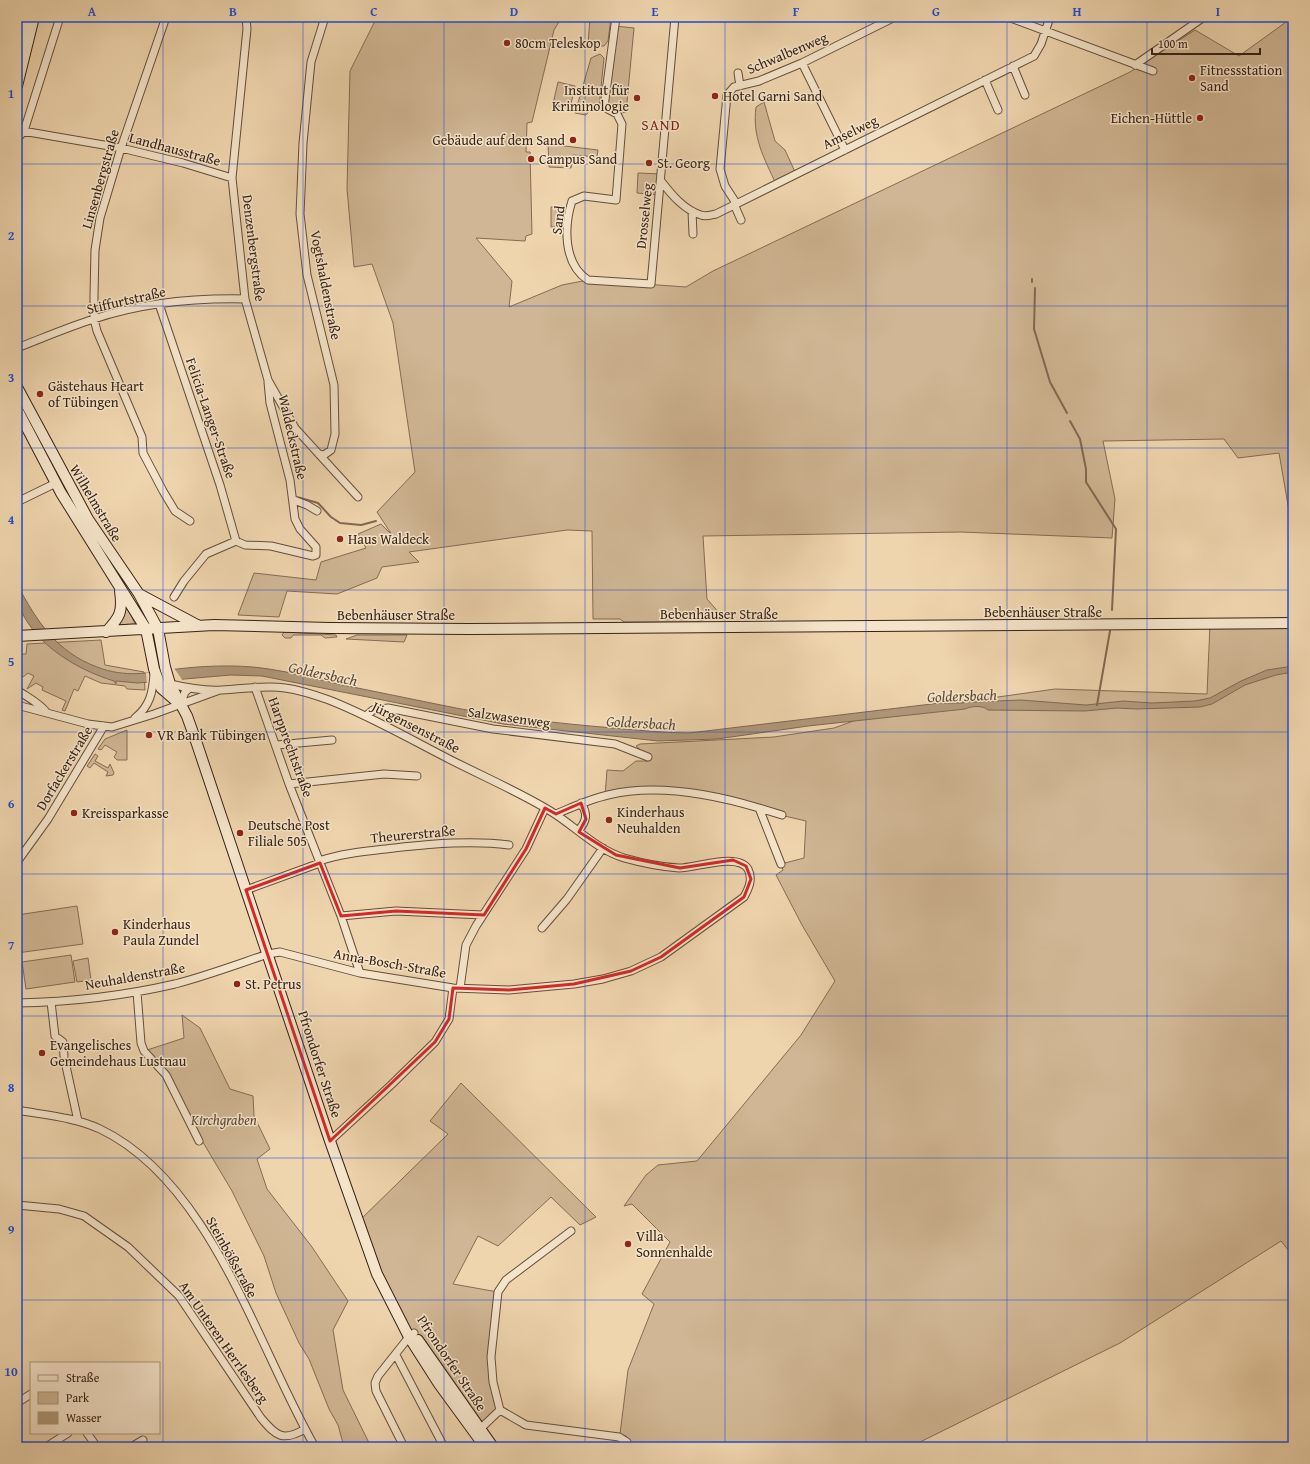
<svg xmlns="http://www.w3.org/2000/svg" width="1310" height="1464" font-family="'Gentium Book Plus',serif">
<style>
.green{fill:#d0b694;stroke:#846c54}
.water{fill:#b0987a;stroke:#806852}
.pier{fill:#efd5ae}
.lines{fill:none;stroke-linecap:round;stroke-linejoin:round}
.stream{stroke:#806852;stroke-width:2}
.street-casing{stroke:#654e3b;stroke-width:9}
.secondary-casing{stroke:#372115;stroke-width:12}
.street{stroke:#f5e4ca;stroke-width:7}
.secondary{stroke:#f5e4ca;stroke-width:10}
.marked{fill:none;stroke:#d62828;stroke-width:3;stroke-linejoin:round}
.grid{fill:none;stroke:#1d4ed8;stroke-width:1;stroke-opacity:0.55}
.poi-dot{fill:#8f2418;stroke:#f5e4ca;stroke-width:1.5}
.labels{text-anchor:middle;stroke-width:3;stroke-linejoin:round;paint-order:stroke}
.poi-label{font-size:14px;fill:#372115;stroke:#f5e4ca;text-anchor:start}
.street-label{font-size:14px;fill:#372115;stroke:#f5e4ca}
.park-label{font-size:14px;font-style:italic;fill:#5d4635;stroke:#f5e4ca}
.neighbourhood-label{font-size:15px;letter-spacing:1px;fill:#7a1f14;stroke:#f5e4ca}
.water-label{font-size:15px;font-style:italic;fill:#614b38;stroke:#f5e4ca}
.neatline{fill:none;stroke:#1d4ed8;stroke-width:1.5}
.grid-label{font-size:13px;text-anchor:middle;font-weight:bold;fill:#1d4ed8}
</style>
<rect width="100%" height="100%" fill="#efd5ae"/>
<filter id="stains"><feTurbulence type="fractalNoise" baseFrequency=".005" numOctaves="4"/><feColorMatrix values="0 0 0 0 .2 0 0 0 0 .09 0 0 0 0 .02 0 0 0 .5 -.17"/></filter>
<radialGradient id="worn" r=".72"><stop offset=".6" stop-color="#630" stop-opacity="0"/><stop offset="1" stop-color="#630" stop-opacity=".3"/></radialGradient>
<!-- green -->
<path class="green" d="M377 17H562L554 30 532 122 527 123 526 152H530L532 234 526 236 525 241 476 238 512 281 509 307 562 285 588 280 686 287 713 271 1130 72 1195 30 1239 56 1293 17V511H1289L1279 453 1238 458 1224 439 1103 441 1115 499 1112 538 961 532 703 536 707 599 721 615 696 622H624L620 619H593L592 531 567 530 409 552 419 562 382 567 377 578 337 594 287 591 279 617 238 615 254 573 316 580 321 562 366 548 358 534 381 524 392 535 377 512 415 472 393 323 372 264 354 267 347 189 350 71Z
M590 17H611L608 41 604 46 588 45Z
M615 26 634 28 626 112 617 114 604 107Z
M600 54 604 58 599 107 590 110 586 115 575 113 591 58Z
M558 82 575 86 571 104 562 107 553 104Z
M764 102 775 141 785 150 796 174 776 184C764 158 752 137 756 107Z
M548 144 598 150 597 157 573 155 571 168 549 167Z
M638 173 661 174 659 195 637 193Z
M564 206 565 226 551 227V207Z
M127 607 135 624 117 625 121 621Z
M1293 623V1256L1281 1241 1120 1343 910 1447H670L632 1442 626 1436 620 1434 628 1370 654 1304 642 1294 670 1242 632 1204 624 1206 646 1175 658 1165 697 1161 801 1035 835 981 802 925 776 875 783 870 781 864 804 858 806 821 672 790 605 796 607 770 623 771 636 761H648V754L644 753 636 746 640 744 774 737 834 728 870 715 1055 689 1207 694 1210 624Z
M284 632 336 635 337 637 325 638 321 635H293L291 638H285L282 635Z
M357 635H407L404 642 346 639Z
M101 640 105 665 144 672 145 690 127 689 125 686 101 683 85 676 78 691 74 689 65 711 62 710 66 701 42 690 43 687 36 683 27 689 34 676 28 673 23 677 18 674 17 676V656L18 654H26L27 644Z
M127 730V760H117L114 757 117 752 105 745 101 750 98 749 105 739Z
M95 754 98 756 95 761 108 768 110 764 114 773 113 775 106 776 108 772 94 763 90 768 87 766Z
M77 906 83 944 17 953V915Z
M71 955 75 982 26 989 22 962Z
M88 958 91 980 77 982 73 961Z
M182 1015 200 1028 230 1089 253 1096 254 1116 270 1149 257 1159 267 1189 312 1247 348 1301 333 1330 343 1390 371 1447H344L338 1425 329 1409 309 1359 299 1343 276 1293 264 1256 232 1191 201 1139 173 1087 144 1051 184 1038Z
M461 1083 596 1217 580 1225 551 1197 498 1246 478 1236 453 1284 498 1292 491 1357 500 1410 474 1434 409 1337 357 1223 448 1134 430 1121Z"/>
<!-- water -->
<path class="water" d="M17 584C37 622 57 652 97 667 126 678 148 673 177 669 202 666 228 665 253 667 282 670 310 677 338 684 372 691 407 698 441 705 498 717 555 723 613 728 638 730 663 733 689 733L940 703H964L966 700 973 702 1021 700 1086 705 1123 701 1152 703 1195 701 1210 698 1241 681 1267 670 1293 666V672L1276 675 1245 685 1212 704 1200 707 1137 709 1117 708 1085 711 988 710C983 705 971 706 965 709L808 726 717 739 658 741 503 724 262 676 231 675 138 683 116 681V684L114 681C75 669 32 643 18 603 16 598 17 590 17 584Z"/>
<!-- pier -->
<path class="pier" d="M174 668 183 681 147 685 146 673Z"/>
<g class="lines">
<!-- stream -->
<path class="stream" d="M1032 279V282
M1035 288 1034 329 1050 382 1067 413
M1070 421 1080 439 1086 469V482L1116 529 1112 610
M297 497 318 503 331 517 340 523 361 525 376 521
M1097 705 1110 631"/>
<!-- street casing -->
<g class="street-casing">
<path id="street" d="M166 17 121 148 100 218 95 250 94 296V319L97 331 142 437 143 453 163 491 175 511 190 521
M246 17 247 29 232 178 245 299 268 380 295 428 358 497
M616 17 604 107 617 114 622 124 616 200 584 196 572 201C564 226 563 264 588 280L651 284 675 17
M1008 17 1153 71
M802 63 845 150
M1135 65 1204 17
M1013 66 1025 95
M738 73 740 86
M985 80 998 110
M17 130 121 148 183 163 232 178
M17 139 24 131 60 17
M661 181C671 194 684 210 701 215 705 217 711 215 716 214L1034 56 1041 44 1050 17
M736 203 725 186 720 169 727 95 734 87 759 81 802 63 895 17
M734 204 741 220
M692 211 693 234
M159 304 220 485 236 541
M17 348C43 338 68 327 94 319 142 303 195 298 245 299
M319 454 324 455 331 450 335 434 334 385 307 275 300 214 303 143 311 62 325 17
M294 500 307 505 317 511
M17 502 56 483
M174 597 184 581 206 554 236 541 245 545 271 546 313 556 316 555V547L300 529 295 519 290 480 270 403 268 382
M255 687 289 784 341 916 360 973
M17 690C27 697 40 703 47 713
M17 705 88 724 112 727 154 714 217 691
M180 705 185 692 190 688
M366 716 373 710 388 708 493 729 615 744 648 757
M135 718C150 706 153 692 154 673
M277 745 332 740
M289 784 384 774 417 776
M759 808 782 815
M556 814C573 807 590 799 608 795 657 783 712 794 759 808L781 864
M578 831C587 821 588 814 581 803
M319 861C343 853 369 851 394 848 433 844 471 840 509 845
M17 862 48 819 104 726
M246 890 320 863
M341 916 396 911 483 915
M542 928 567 899 603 848
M460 988 466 945 476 926 526 849 545 808
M137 992 141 1043 144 1051 166 1075 199 1141
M51 1002 55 1036 63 1042 64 1056
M17 1003C70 1002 123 996 175 984 206 976 238 964 268 954L280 952 360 973 453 988 509 990 574 984 603 979 631 971 661 957 744 897C749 888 753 879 748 869 738 852 696 868 679 868 661 867 642 863 624 858 595 849 573 824 547 809 515 790 480 775 447 758 408 738 370 716 329 700 315 695 300 690 285 688 264 685 243 689 222 690 205 691 187 688 170 684
M66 1066 78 1121
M17 1110C44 1115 74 1117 100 1129 211 1182 257 1346 315 1447
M330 1141 391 1085 435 1042 449 1019 453 988
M17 1205 59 1209 84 1216 128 1247 179 1296 261 1418C276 1436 283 1442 305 1429
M396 1355 444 1447
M17 1403 31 1394
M500 1410 526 1425 619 1437 627 1442
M478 1431 500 1410 493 1382 491 1357 498 1292 506 1280 571 1231
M87 1433 97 1447
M46 1447 68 1433
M131 1447 143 1440
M404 1447 376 1391 375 1383 378 1376 409 1337 414 1333"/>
</g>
<!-- secondary casing -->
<g class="secondary-casing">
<path id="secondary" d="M17 45 25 17
M17 86 34 17
M17 387 88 519 139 594 158 629 165 667 170 684 187 716 197 744 330 1141 377 1274 409 1337 439 1384 485 1447
M17 409 61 493 146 629 154 669 161 688 176 701
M139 594 199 626
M106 632C120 617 123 612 120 591
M17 636 214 625 330 628 469 629 1293 623
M418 1340 493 1447"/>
</g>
<!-- street -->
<use href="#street" class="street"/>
<!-- secondary -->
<use href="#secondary" class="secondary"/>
</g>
<!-- marked area -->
<path class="marked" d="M581 803 586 819 579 832 616 855 680 868 733 860 746 866 751 879 744 897 661 957 631 971 574 984 509 990 453 988 449 1019 435 1042 330 1141 246 890 320 863 341 916 396 911 484 915 526 849 545 808 556 814Z"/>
<!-- grid -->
<path class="grid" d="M163 17V1447M303 17V1447M444 17V1447M585 17V1447M725 17V1447M866 17V1447M1007 17V1447M1147 17V1447M17 164H1293M17 306H1293M17 448H1293M17 590H1293M17 732H1293M17 874H1293M17 1016H1293M17 1158H1293M17 1300H1293"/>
<!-- markers -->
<g class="poi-dot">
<circle cx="507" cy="43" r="4"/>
<circle cx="1192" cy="78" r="4"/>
<circle cx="715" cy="96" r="4"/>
<circle cx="637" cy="98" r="4"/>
<circle cx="1200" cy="118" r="4"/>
<circle cx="573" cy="140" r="4"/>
<circle cx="531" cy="159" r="4"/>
<circle cx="649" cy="163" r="4"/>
<circle cx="40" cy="394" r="4"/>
<circle cx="340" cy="539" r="4"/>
<circle cx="149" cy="735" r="4"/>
<circle cx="74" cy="813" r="4"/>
<circle cx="609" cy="820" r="4"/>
<circle cx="240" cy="833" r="4"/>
<circle cx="115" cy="932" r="4"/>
<circle cx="237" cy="984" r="4"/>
<circle cx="42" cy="1053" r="4"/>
<circle cx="628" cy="1244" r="4"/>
</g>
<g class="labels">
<!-- poi labels -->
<g class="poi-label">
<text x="515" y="48">80cm Teleskop</text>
<text x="1200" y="75">Fitnessstation<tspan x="1200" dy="16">Sand</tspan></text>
<text x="629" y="95" text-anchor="end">Institut für<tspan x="629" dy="16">Kriminologie</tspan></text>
<text x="723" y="101">Hotel Garni Sand</text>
<text x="1192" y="123" text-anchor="end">Eichen-Hüttle</text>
<text x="565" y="145" text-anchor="end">Gebäude auf dem Sand</text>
<text x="539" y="164">Campus Sand</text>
<text x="657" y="168">St. Georg</text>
<text x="48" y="391">Gästehaus Heart<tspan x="48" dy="16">of Tübingen</tspan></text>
<text x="348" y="544">Haus Waldeck</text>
<text x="157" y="740">VR Bank Tübingen</text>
<text x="617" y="817">Kinderhaus<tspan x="617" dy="16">Neuhalden</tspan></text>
<text x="82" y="818">Kreissparkasse</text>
<text x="248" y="830">Deutsche Post<tspan x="248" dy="16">Filiale 505</tspan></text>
<text x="123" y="929">Kinderhaus<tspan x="123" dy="16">Paula Zundel</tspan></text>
<text x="245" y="989">St. Petrus</text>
<text x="50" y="1050">Evangelisches<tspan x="50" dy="16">Gemeindehaus Lustnau</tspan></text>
<text x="636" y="1241">Villa<tspan x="636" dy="16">Sonnenhalde</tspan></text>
</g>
<!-- street labels -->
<g class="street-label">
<text transform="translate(787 53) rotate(-23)" y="5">Schwalbenweg</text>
<text transform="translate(850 132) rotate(-26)" y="5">Amselweg</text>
<text transform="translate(175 149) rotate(15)" y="5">Landhausstraße</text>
<text transform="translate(100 179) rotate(-74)" y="5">Linsenbergstraße</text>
<text transform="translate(644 216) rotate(-84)" y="5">Drosselweg</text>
<text transform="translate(558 220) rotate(-83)" y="5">Sand</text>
<text transform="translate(254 248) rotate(83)" y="5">Denzenbergstraße</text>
<text transform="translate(326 285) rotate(79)" y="5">Vogtshaldenstraße</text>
<text transform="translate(126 300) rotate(-13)" y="5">Stiffurtstraße</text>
<text transform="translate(211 418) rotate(71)" y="5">Felicia-Langer-Straße</text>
<text transform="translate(293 437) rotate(77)" y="5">Waldeckstraße</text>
<text transform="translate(96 503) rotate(59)" y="5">Wilhelmstraße</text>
<text x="1043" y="617">Bebenhäuser Straße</text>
<text x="719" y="619">Bebenhäuser Straße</text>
<text x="396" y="620">Bebenhäuser Straße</text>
<text transform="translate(509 717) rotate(8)" y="5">Salzwasenweg</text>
<text transform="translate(416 727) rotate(27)" y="5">Jürgensenstraße</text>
<text transform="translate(291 747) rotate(70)" y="5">Harpprechtstraße</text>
<text transform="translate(64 768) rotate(-59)" y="5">Dorfackerstraße</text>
<text transform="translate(413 834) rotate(-5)" y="5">Theurerstraße</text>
<text transform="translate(390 963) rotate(10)" y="5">Anna-Bosch-Straße</text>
<text transform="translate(135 976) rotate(-10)" y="5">Neuhaldenstraße</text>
<text transform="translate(320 1064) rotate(72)" y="5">Pfrondorfer Straße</text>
<text transform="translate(232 1257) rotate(61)" y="5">Steinbößstraße</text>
<text transform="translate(224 1342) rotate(55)" y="5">Am Unteren Herrlesberg</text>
<text transform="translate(452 1363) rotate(56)" y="5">Pfrondorfer Straße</text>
</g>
<!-- park labels -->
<g class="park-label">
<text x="224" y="1125">Kirchgraben</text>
</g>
<!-- neighbourhood labels -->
<g class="neighbourhood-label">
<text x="661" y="130">SAND</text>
</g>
<!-- water labels -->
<g class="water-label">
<text transform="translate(323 674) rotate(12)" y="5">Goldersbach</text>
<text transform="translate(962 696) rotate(-2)" y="5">Goldersbach</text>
<text transform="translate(641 723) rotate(3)" y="5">Goldersbach</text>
</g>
</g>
<!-- margin -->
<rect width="1310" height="1464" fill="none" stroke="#efd5ae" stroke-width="44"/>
<!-- legend -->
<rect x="30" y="1362" width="130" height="72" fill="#f5e4ca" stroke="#a99682"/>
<rect x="38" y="1375" width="20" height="6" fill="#f5e4ca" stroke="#a99682"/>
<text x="66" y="1382" font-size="12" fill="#372115">Straße</text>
<rect x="38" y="1392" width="20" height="12" fill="#d0b694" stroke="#a99682"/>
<text x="66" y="1402" font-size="12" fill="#372115">Park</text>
<rect x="38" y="1412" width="20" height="12" fill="#b0987a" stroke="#a99682"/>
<text x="66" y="1422" font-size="12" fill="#372115">Wasser</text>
<!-- scale -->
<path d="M1152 48v6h108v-6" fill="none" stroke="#372115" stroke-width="2"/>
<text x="1158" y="48" font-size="12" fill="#372115" stroke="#f5e4ca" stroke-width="3" paint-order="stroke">100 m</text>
<rect x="22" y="22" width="1266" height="1420" class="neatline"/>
<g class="grid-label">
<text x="92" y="16">A</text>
<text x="233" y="16">B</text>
<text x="374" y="16">C</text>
<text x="514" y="16">D</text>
<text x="655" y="16">E</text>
<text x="796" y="16">F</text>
<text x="936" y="16">G</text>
<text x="1077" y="16">H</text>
<text x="1218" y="16">I</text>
<text x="11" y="98">1</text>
<text x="11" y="240">2</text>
<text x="11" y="382">3</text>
<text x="11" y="524">4</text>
<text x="11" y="666">5</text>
<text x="11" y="808">6</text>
<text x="11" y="950">7</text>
<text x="11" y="1092">8</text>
<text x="11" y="1234">9</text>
<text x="11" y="1376">10</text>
</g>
<rect width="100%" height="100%" filter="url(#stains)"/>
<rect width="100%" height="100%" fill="url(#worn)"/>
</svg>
